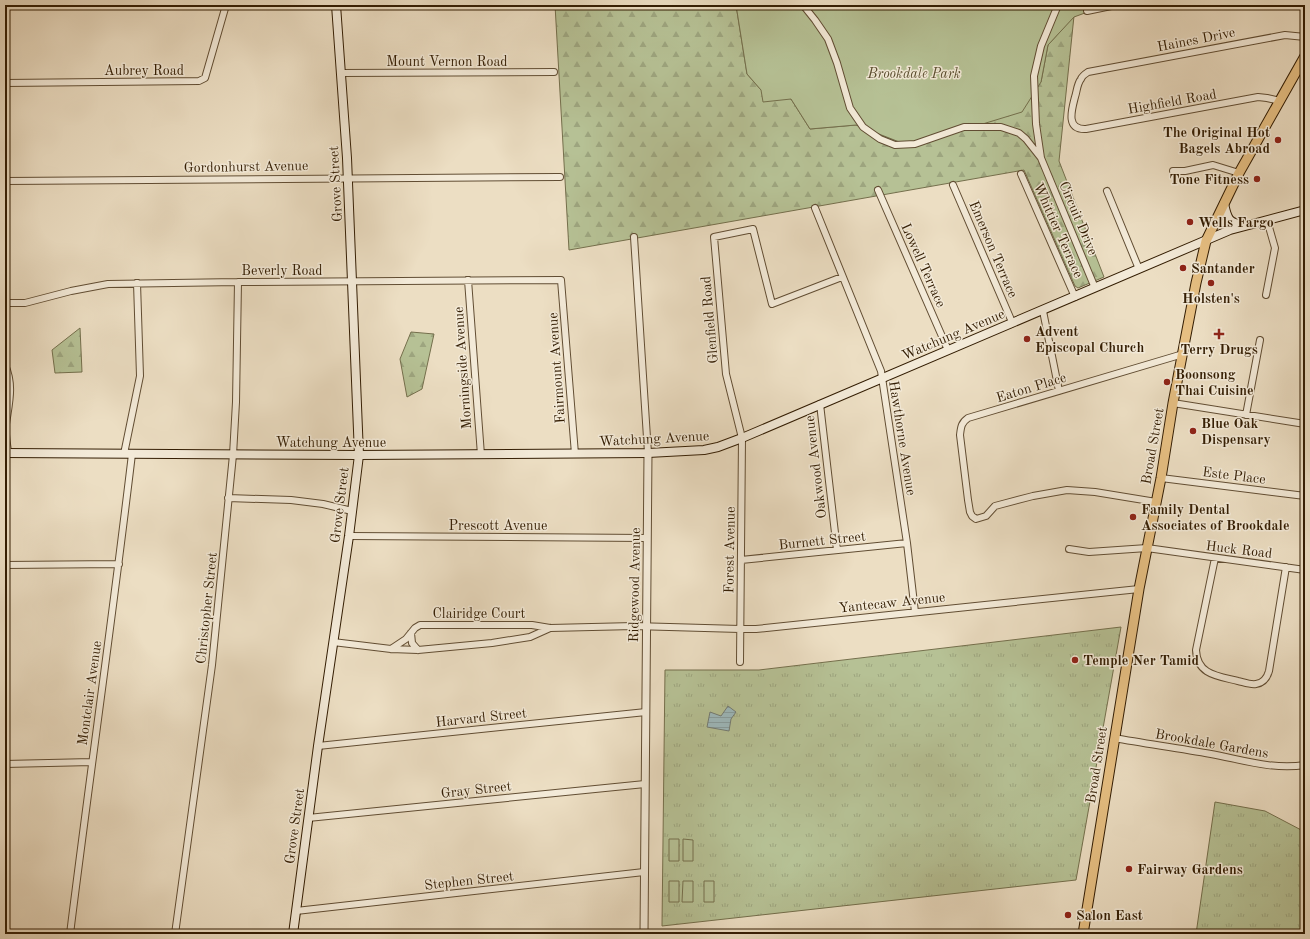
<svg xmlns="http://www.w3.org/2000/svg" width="1310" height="939" font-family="'Old Standard TT',serif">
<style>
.grass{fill:url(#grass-tufts);stroke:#746f4c}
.forest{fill:url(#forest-firs);stroke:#746f4c}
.green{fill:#b6c195;stroke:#746f4c}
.water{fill:url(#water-rules);stroke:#737b73}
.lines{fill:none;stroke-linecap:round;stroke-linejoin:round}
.minor-casing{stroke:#614d33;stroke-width:8}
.tertiary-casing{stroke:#614d33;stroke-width:9}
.secondary-casing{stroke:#331d03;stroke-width:10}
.primary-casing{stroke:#331d03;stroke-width:11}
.minor{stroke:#f3ead8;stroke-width:6}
.tertiary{stroke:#f3ead8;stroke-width:7}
.secondary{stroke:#f3ead8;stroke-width:8}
.primary{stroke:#e6bf82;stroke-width:9}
.poi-dot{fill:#8f2418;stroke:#f3ead8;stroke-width:1.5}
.labels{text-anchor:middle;stroke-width:3;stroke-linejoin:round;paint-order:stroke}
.street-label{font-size:14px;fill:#331d03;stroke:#f3ead8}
.park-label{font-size:14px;font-style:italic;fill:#5a4e2f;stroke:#f3ead8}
.poi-label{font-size:14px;font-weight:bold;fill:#331d03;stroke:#f3ead8;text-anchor:start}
</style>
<defs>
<pattern id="grass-tufts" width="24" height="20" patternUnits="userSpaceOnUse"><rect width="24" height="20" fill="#b6c195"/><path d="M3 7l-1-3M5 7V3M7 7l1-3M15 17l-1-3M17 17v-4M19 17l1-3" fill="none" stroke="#9da57f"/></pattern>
<pattern id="forest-firs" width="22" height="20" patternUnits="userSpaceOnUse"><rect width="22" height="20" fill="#b6c195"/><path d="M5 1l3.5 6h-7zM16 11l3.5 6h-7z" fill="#9da57f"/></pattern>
<pattern id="water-rules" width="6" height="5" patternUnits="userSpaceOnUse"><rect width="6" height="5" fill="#9dbabe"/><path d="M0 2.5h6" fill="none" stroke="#889fa2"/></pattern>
</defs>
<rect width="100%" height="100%" fill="#ecdec3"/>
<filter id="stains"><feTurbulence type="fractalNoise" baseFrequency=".005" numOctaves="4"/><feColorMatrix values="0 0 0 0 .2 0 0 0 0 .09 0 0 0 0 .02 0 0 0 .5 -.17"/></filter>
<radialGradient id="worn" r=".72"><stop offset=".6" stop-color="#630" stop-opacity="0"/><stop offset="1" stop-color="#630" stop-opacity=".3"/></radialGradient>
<!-- grass -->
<path class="grass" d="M1121 627 1076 880 662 926 665 670H759Z
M1215 802 1265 811 1305 832V934H1196Z"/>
<!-- forest -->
<path class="forest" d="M555 5H736L747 74 761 90 791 99 810 129 856 125 907 145 1041 82 1048 45 1074 16 1059 161 1104 277 1078 288 1075 286 1024 170 569 250Z
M80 328 82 372 55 373 52 350Z
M411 332 434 334 422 389 407 397 400 359Z"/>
<!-- green -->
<path class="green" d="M736 5H1095L1093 10 1074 17 1048 45 1041 82 1022 112 940 137 907 145 856 125 810 129 791 99 763 102 761 90 747 74Z
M669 839H679V861H669Z
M683 839 693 840V861H683Z
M669 881H679V902H669Z
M683 881H693V902H682Z
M704 881H714V902H704Z"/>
<!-- water -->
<path class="water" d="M728 706 736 712 731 719 729 731 707 727 710 712 721 716Z"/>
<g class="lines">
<!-- minor casing -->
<g class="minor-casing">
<path id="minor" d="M803 5 815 20 828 39 837 63 850 108 863 127 880 139 895 145 915 144 964 127H1001L1019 133 1026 139 1041 158
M1058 5 1041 46 1034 76 1036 124 1041 158 1095 288
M1087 11 1116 5
M341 73 554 72
M5 83 199 81 205 78 226 5
M1280 101 1267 98 1258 97 1086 129C1065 130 1072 109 1075 97 1077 91 1077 84 1081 79 1082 76 1085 74 1088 72L1285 35 1305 37
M1173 171H1185L1213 165 1239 173
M1021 174 1075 297
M5 181C190 179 375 177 560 177
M953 185 1012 322 1011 324
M878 190 948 350
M1107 191 1139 269
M815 208 881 371 907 543 915 612
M634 237 648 453
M468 280 481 455
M1266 295 1275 248 1267 220
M5 303H25L71 291 108 284 238 282 561 280 575 454
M1043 311 1059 391
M5 365C14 385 9 403 6 424 5 433 7 443 8 452
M1173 403 1305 424
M820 404 837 550
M1246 415 1260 340
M124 454 140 376 137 283
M1161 478 1305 496
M228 498 291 500 323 504 352 511
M1156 502 1095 492 1067 490 1033 496 995 506 986 516 976 519 972 516 970 512 968 500 960 435C961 427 961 423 968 418L1183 354
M349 536 647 538
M1069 549 1089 552 1147 548 1305 570
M1215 558 1196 650C1197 675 1218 676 1238 681 1243 682 1250 685 1256 684 1263 683 1267 678 1269 671L1286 567
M741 560 907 543
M5 565 119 564
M411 633 412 643 418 650
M333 642 391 649 418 650 492 643 530 637 550 628
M391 649 406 639 415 628 420 625H532L550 628 634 626 740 629H756L1139 589
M740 662 742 438 726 374 714 237 753 229 772 304 842 277
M1114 738C1147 744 1179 748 1211 754 1243 760 1273 770 1305 765
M318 746 646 712
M5 764 92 762
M308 818 645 784
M296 911 644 872
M70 934C90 774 113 614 132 454
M175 934 212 665 233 455 236 402 238 282"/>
</g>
<!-- tertiary casing -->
<g class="tertiary-casing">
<path id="tertiary" d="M644 934 648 453"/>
</g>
<!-- secondary casing -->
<g class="secondary-casing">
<path id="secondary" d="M1224 204C1227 217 1228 224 1243 224
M5 453 359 455 648 453 704 450 718 447 742 438 1230 230 1305 210
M293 934 318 746 349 536 359 455 347 158 336 5"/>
</g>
<!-- primary casing -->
<g class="primary-casing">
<path id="primary" d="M1083 934 1139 589 1161 478 1173 403 1196 283 1206 241 1239 173 1305 56"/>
</g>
<!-- minor -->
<use href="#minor" class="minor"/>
<!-- tertiary -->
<use href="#tertiary" class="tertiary"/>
<!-- secondary -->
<use href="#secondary" class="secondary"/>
<!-- primary -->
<use href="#primary" class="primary"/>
</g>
<!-- markers -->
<g class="poi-dot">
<circle cx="1278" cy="140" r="4"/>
<circle cx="1257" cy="179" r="4"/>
<circle cx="1190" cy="222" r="4"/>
<circle cx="1183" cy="268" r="4"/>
<circle cx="1211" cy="283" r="4"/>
<path d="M1217 328h4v4h4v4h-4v4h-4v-4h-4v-4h4z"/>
<circle cx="1027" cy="339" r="4"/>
<circle cx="1167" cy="382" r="4"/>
<circle cx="1193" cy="431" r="4"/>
<circle cx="1133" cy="517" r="4"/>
<circle cx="1075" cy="660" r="4"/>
<circle cx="1129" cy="869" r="4"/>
<circle cx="1068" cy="915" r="4"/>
</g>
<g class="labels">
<!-- street labels -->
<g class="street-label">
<text transform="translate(1196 39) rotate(-11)" y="5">Haines Drive</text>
<text x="447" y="66">Mount Vernon Road</text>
<text x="144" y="75">Aubrey Road</text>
<text transform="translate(1172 101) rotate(-10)" y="5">Highfield Road</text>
<text transform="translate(246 166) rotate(-1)" y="5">Gordonhurst Avenue</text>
<text transform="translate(335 184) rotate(-93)" y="5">Grove Street</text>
<text transform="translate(1079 218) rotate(67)" y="5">Circuit Drive</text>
<text transform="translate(1059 230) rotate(66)" y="5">Whittier Terrace</text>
<text transform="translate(994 249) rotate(67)" y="5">Emerson Terrace</text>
<text transform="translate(924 265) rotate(66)" y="5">Lowell Terrace</text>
<text x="282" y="275">Beverly Road</text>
<text transform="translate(709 320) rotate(-95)" y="5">Glenfield Road</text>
<text transform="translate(953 334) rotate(-23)" y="5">Watchung Avenue</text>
<text transform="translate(462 368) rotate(-94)" y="5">Morningside Avenue</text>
<text transform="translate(556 368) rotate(-94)" y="5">Fairmount Avenue</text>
<text transform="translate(1031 387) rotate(-17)" y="5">Eaton Place</text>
<text transform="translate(654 438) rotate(-3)" y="5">Watchung Avenue</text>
<text transform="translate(903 438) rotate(81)" y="5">Hawthorne Avenue</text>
<text x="331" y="447">Watchung Avenue</text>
<text transform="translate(1152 446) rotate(-80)" y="5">Broad Street</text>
<text transform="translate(815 467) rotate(-97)" y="5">Oakwood Avenue</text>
<text transform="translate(1234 475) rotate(7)" y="5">Este Place</text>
<text transform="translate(339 505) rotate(-83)" y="5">Grove Street</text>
<text x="498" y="530">Prescott Avenue</text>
<text transform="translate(822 540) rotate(-6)" y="5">Burnett Street</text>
<text transform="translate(1239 549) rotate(7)" y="5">Huck Road</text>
<text transform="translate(729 550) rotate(-89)" y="5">Forest Avenue</text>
<text transform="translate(634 585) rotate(-89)" y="5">Ridgewood Avenue</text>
<text transform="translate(892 602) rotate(-6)" y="5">Yantecaw Avenue</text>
<text transform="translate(206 608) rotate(-84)" y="5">Christopher Street</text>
<text x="479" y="618">Clairidge Court</text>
<text transform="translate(89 693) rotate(-82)" y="5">Montclair Avenue</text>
<text transform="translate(481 717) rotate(-6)" y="5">Harvard Street</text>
<text transform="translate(1212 743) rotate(10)" y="5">Brookdale Gardens</text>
<text transform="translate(1096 765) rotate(-81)" y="5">Broad Street</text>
<text transform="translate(476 789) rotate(-6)" y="5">Gray Street</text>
<text transform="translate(294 826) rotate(-82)" y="5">Grove Street</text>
<text transform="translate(469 880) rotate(-6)" y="5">Stephen Street</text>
</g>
<!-- park labels -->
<g class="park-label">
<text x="914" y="78">Brookdale Park</text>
</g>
<!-- poi labels -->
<g class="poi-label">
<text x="1270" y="137" text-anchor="end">The Original Hot<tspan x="1270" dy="16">Bagels Abroad</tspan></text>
<text x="1249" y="184" text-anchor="end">Tone Fitness</text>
<text x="1198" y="227">Wells Fargo</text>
<text x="1191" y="273">Santander</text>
<text x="1211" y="303" text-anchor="middle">Holsten's</text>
<text x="1035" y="336">Advent<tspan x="1035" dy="16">Episcopal Church</tspan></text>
<text x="1219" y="354" text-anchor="middle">Terry Drugs</text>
<text x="1175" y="379">Boonsong<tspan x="1175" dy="16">Thai Cuisine</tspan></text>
<text x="1201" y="428">Blue Oak<tspan x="1201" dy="16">Dispensary</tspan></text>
<text x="1141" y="514">Family Dental<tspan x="1141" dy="16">Associates of Brookdale</tspan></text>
<text x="1083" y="665">Temple Ner Tamid</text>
<text x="1137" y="874">Fairway Gardens</text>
<text x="1076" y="920">Salon East</text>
</g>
</g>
<!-- margin -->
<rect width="1310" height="939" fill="none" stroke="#ecdec3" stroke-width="20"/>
<rect x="6" y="6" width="1298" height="927" fill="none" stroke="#331d03" stroke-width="2"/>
<rect x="10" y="10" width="1290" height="919" fill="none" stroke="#331d03"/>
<rect width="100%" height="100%" filter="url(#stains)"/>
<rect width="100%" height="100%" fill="url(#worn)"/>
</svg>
